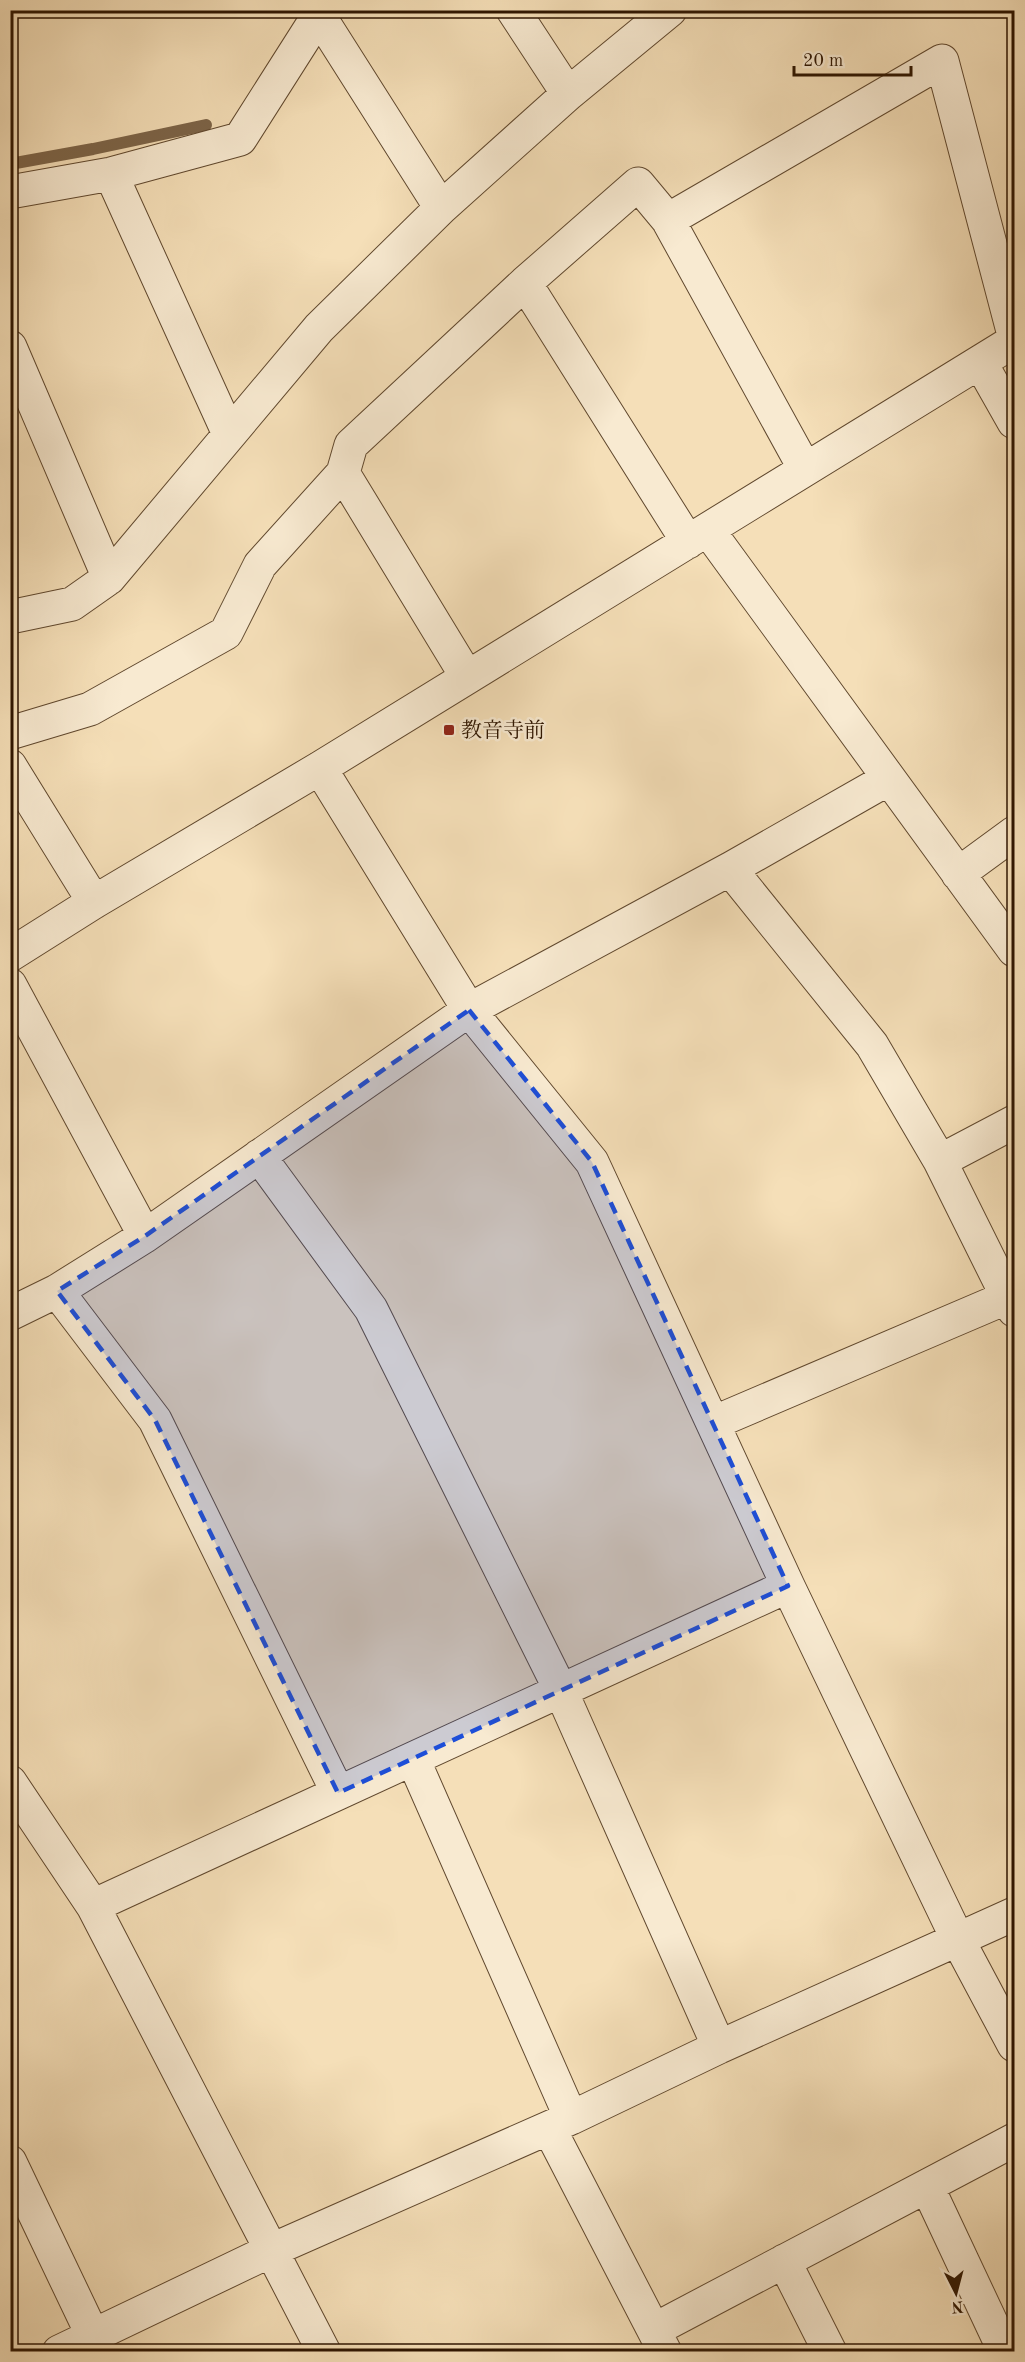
<svg xmlns="http://www.w3.org/2000/svg" width="1025" height="2362" font-family="'Old Standard TT','Noto Serif JP',serif">
<style>
.lines{fill:none;stroke-linecap:round;stroke-linejoin:round}
.stream{stroke:#7d6549;stroke-width:12}
.minor-casing{stroke:#60482e;stroke-width:35}
.minor{stroke:#f8ead1;stroke-width:33}
.marked{fill:#1d4ed8;fill-opacity:0.2;stroke:#1d4ed8;stroke-width:4.5;stroke-dasharray:12 8;stroke-linejoin:round}
.poi-dot{fill:#8f2418;stroke:#f8ead1;stroke-width:2}
.labels{text-anchor:middle;stroke-width:5;stroke-linejoin:round;paint-order:stroke}
.poi-label{font-size:21px;fill:#2e1500;stroke:#f8ead1;text-anchor:start}
</style>
<rect width="100%" height="100%" fill="#f5dfb8"/>
<filter id="stains"><feTurbulence type="fractalNoise" baseFrequency=".00333" numOctaves="4"/><feColorMatrix values="0 0 0 0 .2 0 0 0 0 .09 0 0 0 0 .02 0 0 0 .5 -.17"/></filter>
<radialGradient id="worn" r=".72"><stop offset=".6" stop-color="#630" stop-opacity="0"/><stop offset="1" stop-color="#630" stop-opacity=".3"/></radialGradient>
<g class="lines">
<!-- stream -->
<path class="stream" d="M10 164 93 149 206 125"/>
<!-- minor casing -->
<g class="minor-casing">
<path id="minor" d="M513 10 568 94
M318 14 441 208
M111 174 229 434
M10 192 111 174 240 139 322 10
M525 283 688 542
M10 347 109 578
M980 362 1014 422
M805 469 668 220 942 61 1014 335
M343 473 467 677
M708 530 1014 950
M10 617 72 604 109 578 319 328 441 208 568 94 670 10
M10 733 90 709 226 633 260 565 343 473 351 445 525 283 638 184 668 220
M10 766 94 902
M320 768 469 1010 592 1162 788 1586 958 1940 1014 2045
M730 869 872 1045 940 1161 1014 1310
M958 874 1014 833
M10 955 94 902 320 768 1014 341
M10 985 145 1236
M259 1156 371 1309 561 1691 719 2047
M940 1161 1014 1122
M57 1291 155 1420 338 1793
M10 1314 57 1291 145 1236 469 1010 730 869 888 779
M713 1423 1008 1297
M413 1759 571 2118
M10 1782 93 1906 324 2352
M93 1906 788 1586
M549 2128 665 2352
M10 2162 93 2336
M927 2186 1005 2352
M784 2261 830 2352
M654 2330 1014 2140
M59 2352 272 2250 571 2118 719 2047 1014 1914"/>
</g>
<!-- minor -->
<use href="#minor" class="minor"/>
</g>
<!-- marked area -->
<path class="marked" d="M469 1010 592 1162 788 1586 338 1793 155 1420 57 1291 145 1236Z"/>
<!-- markers -->
<rect class="poi-dot" x="443" y="724" width="12" height="12" rx="3"/>
<g class="labels">
<!-- poi labels -->
<g class="poi-label">
<text x="461" y="737">教音寺前</text>
</g>
</g>
<!-- margin -->
<rect width="1025" height="2362" fill="none" stroke="#f5dfb8" stroke-width="36"/>
<rect x="12" y="12" width="1001" height="2338" fill="none" stroke="#2e1500" stroke-width="3"/>
<rect x="18" y="18" width="989" height="2326" fill="none" stroke="#2e1500" stroke-width="1.5"/>
<!-- north arrow -->
<g transform="translate(956 2293) rotate(174)" stroke="#f8ead1" stroke-width="4.5" paint-order="stroke">
<path d="M0-4.5L10 22L0 15L-10 22Z" fill="#2e1500"/>
<text y="-9" font-size="16" font-weight="bold" text-anchor="middle" fill="#2e1500">N</text>
</g>
<!-- scale -->
<path d="M794 66v9h117v-9" fill="none" stroke="#2e1500" stroke-width="3"/>
<text x="803" y="66" font-size="18" fill="#2e1500" stroke="#f8ead1" stroke-width="4.5" paint-order="stroke">20 m</text>
<rect width="100%" height="100%" filter="url(#stains)"/>
<rect width="100%" height="100%" fill="url(#worn)"/>
</svg>
